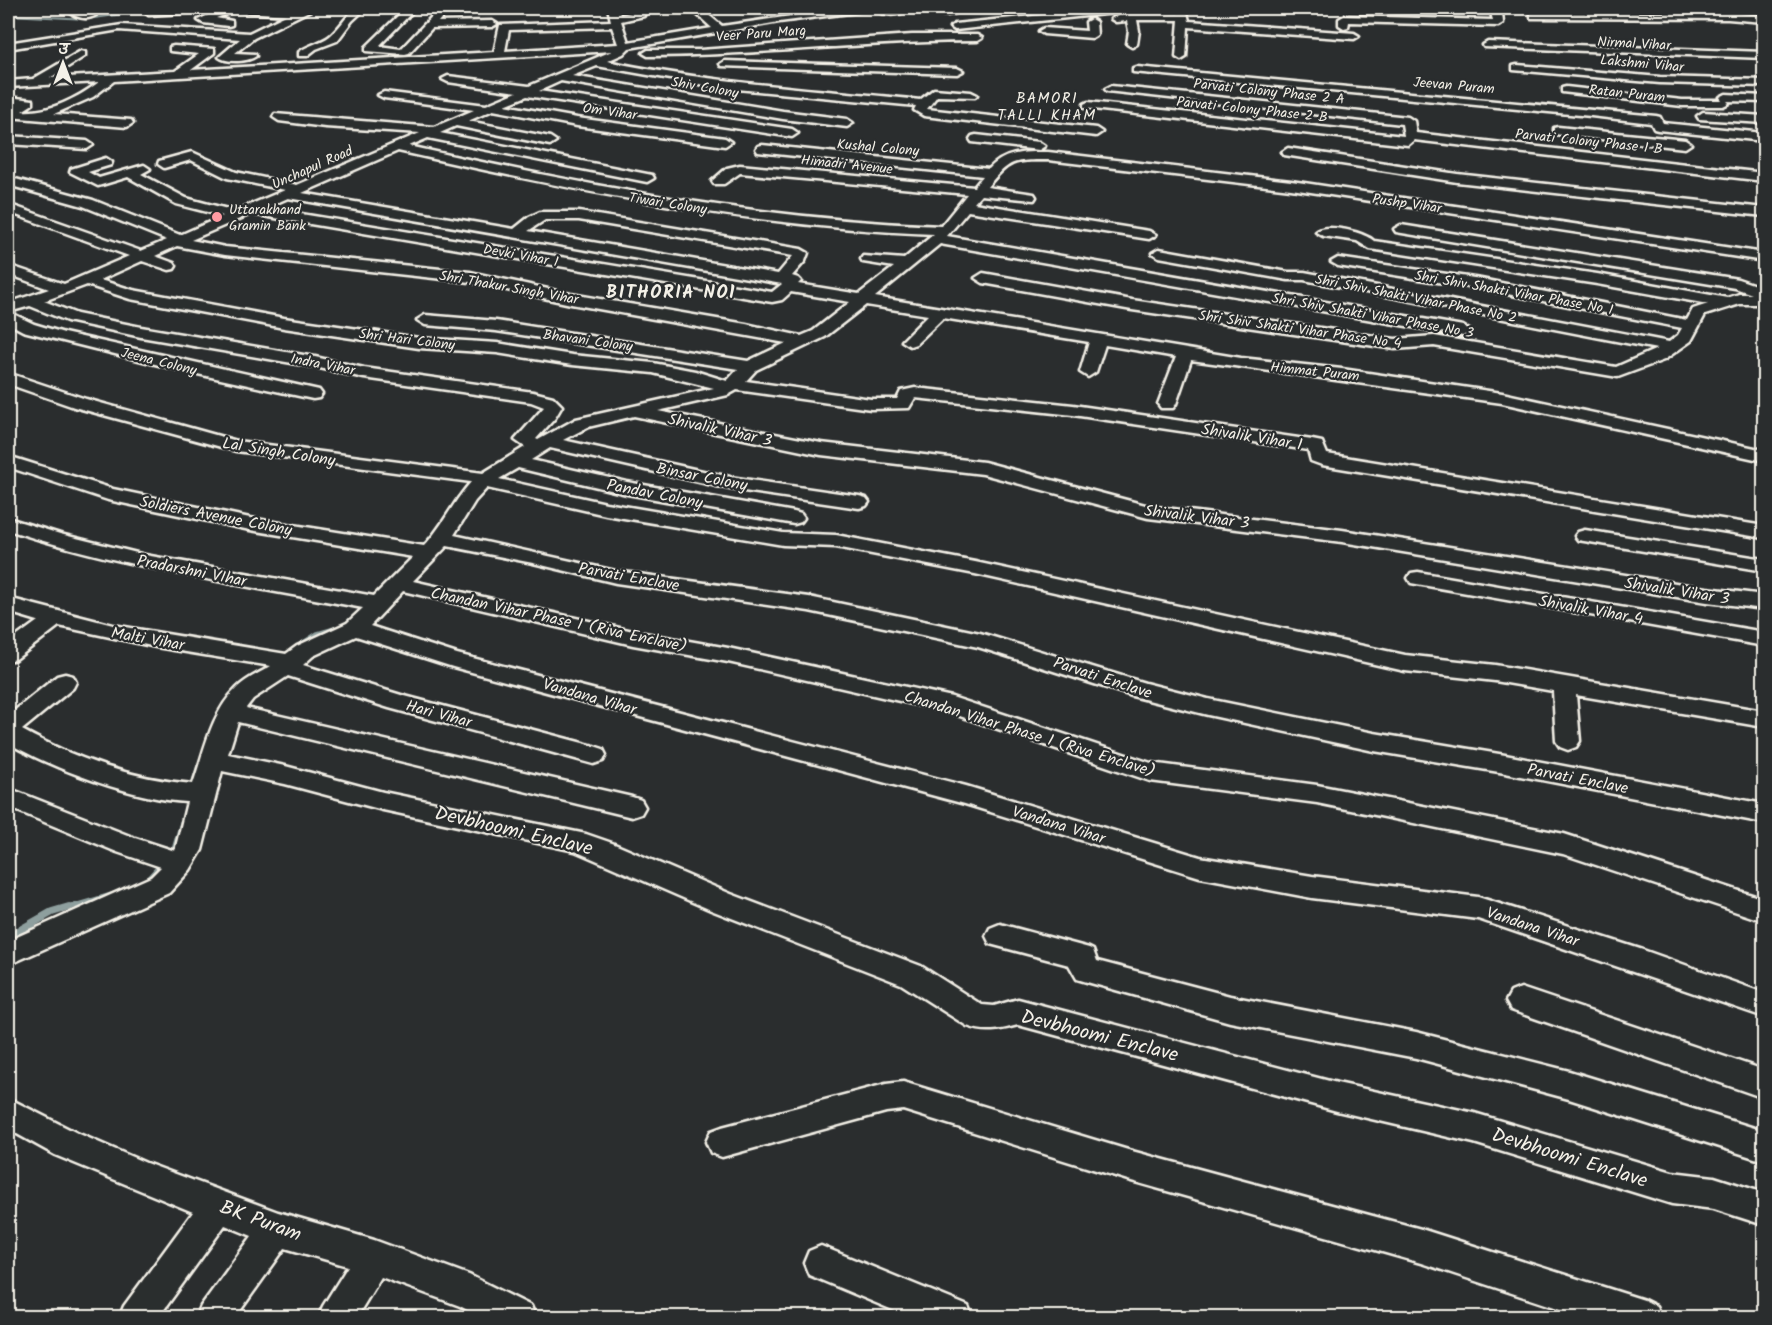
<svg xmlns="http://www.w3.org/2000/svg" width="1772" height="1325" font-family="Kalam,'Playpen Sans Deva',sans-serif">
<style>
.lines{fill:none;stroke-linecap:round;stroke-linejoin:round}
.stream-far3{stroke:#8e9f9e;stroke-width:2}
.stream-far2{stroke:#8e9f9e;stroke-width:4.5}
.stream-far1{stroke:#8e9f9e;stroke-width:5}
.stream{stroke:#8e9f9e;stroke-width:8}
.minor-casing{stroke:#f4f1e8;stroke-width:5}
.minor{fill:#2a2d2e;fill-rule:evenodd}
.poi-dot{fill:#ff9aa2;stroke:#2a2d2e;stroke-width:2}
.labels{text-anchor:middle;stroke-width:4.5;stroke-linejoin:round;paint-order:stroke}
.far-street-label{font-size:14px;fill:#f4f1e8;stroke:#2a2d2e}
.far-poi-label{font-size:14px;fill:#f4f1e8;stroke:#2a2d2e;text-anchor:start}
.far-neighbourhood-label{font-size:15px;letter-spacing:1.5px;fill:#f4f1e8;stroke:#2a2d2e}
.street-label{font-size:16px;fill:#f4f1e8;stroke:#2a2d2e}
.far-district-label{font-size:18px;font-weight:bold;letter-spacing:1.5px;fill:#f4f1e8;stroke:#2a2d2e}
.near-street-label{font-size:20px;fill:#f4f1e8;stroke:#2a2d2e}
</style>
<rect width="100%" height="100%" fill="#2a2d2e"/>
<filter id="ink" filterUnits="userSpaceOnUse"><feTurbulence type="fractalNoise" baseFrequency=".0167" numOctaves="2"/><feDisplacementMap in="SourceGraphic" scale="12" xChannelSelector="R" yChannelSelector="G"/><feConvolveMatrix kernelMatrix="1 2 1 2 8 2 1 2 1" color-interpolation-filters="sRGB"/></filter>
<g filter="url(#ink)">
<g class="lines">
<!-- stream-far3 -->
<path class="stream-far3" d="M170 8H199
M8 15 87 19 152 10"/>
<!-- stream-far2 -->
<path class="stream-far2" d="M453 508 458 498 465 492
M424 545 441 526"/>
<!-- stream-far1 -->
<path class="stream-far1" d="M300 645 317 634 341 627
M192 787 199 765
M170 854 174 849 182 822
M146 881 164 861
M64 909 118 893"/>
<!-- stream -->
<path class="stream" d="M8 937 52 912 69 907"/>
<!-- minor casing -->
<g class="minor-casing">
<path id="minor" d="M64 8C71 7 91 11 96 15 85 22 73 16 64 8Z
M176 8H263L297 10 303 8H315L254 38 235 53 255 54 256 56C248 62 227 63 219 57L240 39 119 30 8 49V43L122 25 249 33 286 15 234 11 216 18 232 21V25L228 26 203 23 198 20 217 11 149 15 144 12 149 9Z
M356 8H366L352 21 337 41 316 49 307 56H299V52C308 45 321 43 330 36 339 29 346 16 356 8Z
M406 8H416L379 46 401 49 440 8H450L438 22 492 21 497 24 492 27 432 28 409 53 405 54 366 51V47Z
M608 8H618L620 15 636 12V8H646L644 16 621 21 628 42 712 28 690 8H700L722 26 846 8H870L865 11 779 22 629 48 623 54 607 61C710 83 815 89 920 100L934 89 971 92 977 95 975 97 937 96 927 109 1096 128 1102 132 1096 136 924 116 914 110 916 106 716 87 597 66 572 76 783 111 847 119 853 123 847 127 783 119 561 81 539 91 792 129 798 133 792 137 527 96 505 105 577 118 725 138 731 142 725 146 577 126 493 110 468 121 550 137 556 141 550 145 456 126 440 133 652 175 654 178 647 182 428 138 409 146C586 186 759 219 941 226L967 194 740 173 724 184H714L712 181 727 168 740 165 974 187 983 176 758 152 756 149 758 146 762 145 989 169C1005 151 1026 152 1048 152L1291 181 1764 253V261L1291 189 1048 160C1012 160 1010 160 987 187L1034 194 1036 197 1034 200 981 195 974 203 1149 231 1156 235 1149 239 968 211 947 236 1463 326 1471 331 1463 336 940 244 875 297 1241 358 1342 369 1502 393 1764 450V461L1502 403 1191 360 1176 404 1173 408H1161L1158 404 1176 357 1105 345 1096 372 1088 377 1080 372 1089 342 943 318 916 344 910 346 902 341 928 315 866 305 825 337 756 370 746 381 871 399H897L901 391 915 388 1073 405 1312 440 1322 442 1327 454 1764 526V538L1322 465 1311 461 1308 450 1073 415 915 398 909 408 871 409 737 390 728 395 658 411 821 443 984 462 1149 506 1342 530 1707 588 1764 595V609L1707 602 1342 542 1148 518 983 474 821 455 634 416 588 427 563 440 730 477 859 496 866 498 869 502 866 506 859 508 730 489 550 448 531 460 627 482 794 512 801 514 804 518 801 522 794 524 627 494 518 468 499 479 606 503 783 533 836 535 975 562 1405 655 1495 665 1764 711V727L1576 695 1580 741 1576 747 1568 750 1560 747 1556 741 1553 691 1495 681 1405 671 975 574 836 547 783 545 606 515 487 488 475 501 454 535 616 571 809 597 980 633 1145 683 1208 699 1374 733 1505 755 1764 804V823L1505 773 1374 751 1208 715 1132 696 978 647 809 611 616 583 533 563 447 546 413 581 633 631 728 648 952 697 1151 763 1317 785 1564 834 1764 899V921L1563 854 1317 803 1150 781 948 712 728 662 633 645 403 591 370 626 457 654 966 786 1200 857 1312 876 1478 897 1643 950 1764 993V1017L1478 919 1312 898 1200 877 965 804 453 667 356 636 313 656 303 665 401 695 594 746 603 749 606 755 603 761 594 764 389 708 288 676 253 699 246 708 632 797 641 800 645 807 641 814 632 817 238 722 228 754 285 766 383 792 586 834 612 843 731 894 921 966 982 1005 994 1006 1018 999 1337 1083 1474 1113 1672 1172 1714 1177 1764 1193V1225L1714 1209 1672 1204 1474 1143 1337 1111 1018 1025C999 1030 986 1033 967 1026L901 984 711 910 575 851 383 810 285 784 222 771 202 850 190 870 169 893 8 965V941L151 877 161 867 117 852 8 807V788L135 838 175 851 187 802C134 799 54 769 8 743V716L57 676 65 674 73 676 76 682 73 688 22 730C73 758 134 780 193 784 204 753 211 713 236 689 245 679 260 673 271 666L156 647 59 626 16 659 8 661V643L38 621 8 612V598L113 625 286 654 297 646 347 623 363 608C243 585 123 568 8 530V518L60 534 145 555 374 596 413 557 250 530 108 500 8 467V456L113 489 250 518 424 546C443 526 453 502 471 482L236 451 74 407 8 384V373L86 399 237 441 483 473 525 447 515 440 544 407 531 402 364 378 315 367 141 337 67 321 30 306 9 312 34 324 64 333 319 390 322 394 319 398 313 399 179 370 23 331 8 323V303L49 289 8 274V265L64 284 129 256 8 212V204L141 251 167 240 83 206 8 185V177L93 200 180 235 223 216 176 204 128 177 98 186 70 172 71 169 106 158 112 162 111 165 88 172 99 178 144 165 150 169 141 174 186 198 235 211 285 190 227 178 191 160 164 168 158 164 159 161 192 152 236 172 297 185 420 133 325 127 279 121 273 117 275 114 434 127 474 110 384 98 378 95 384 92 486 105 517 92 448 82 442 79 448 76 529 86 612 51 114 81 93 97 54 114 131 120 133 123 127 127 8 117V110L17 104 8 103V97L33 100V104L22 111C49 113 78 98 99 82L8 87V81L33 79 81 51 85 52V56L50 78 175 71 199 54 170 51V47L174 46 214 49V53L191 70 494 52 500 25 611 21ZM612 27 618 44 505 51 509 30ZM398 151C575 191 752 227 934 234L904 259 863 256 861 259 863 262 894 267 859 294 798 284 801 281 798 278 792 276 805 261 808 253 801 249 579 212H540L529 217 514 229 302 193ZM288 198 782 284 772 292 265 208ZM251 214 772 302 782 300 791 292 850 302 813 331 801 336 746 324 571 294 470 272 225 247 191 240ZM545 220H579L793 256 778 274 528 231ZM177 246 225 255 470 282 571 304 786 343 748 361 496 321 425 315 417 320 425 325 496 331 738 369 727 381 695 371 653 363 572 355 497 343 419 338 284 318 133 290 100 280 142 261 169 270 174 269 176 266 174 263 155 256ZM87 285 130 299 284 328 419 348 497 353 572 365 653 373 714 388 576 419 538 440 536 439 555 418 562 406 553 397 533 392 364 368 315 357 141 327 77 314 44 301Z
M872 8H905L908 10C897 17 882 16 872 8Z
M928 8H954L959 11C951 17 935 16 928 8Z
M1110 8H1138L1133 11 955 30 950 27 955 24Z
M1178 8H1186L1189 21 1354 33 1359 36 1354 39 1188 27 1186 57 1181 60 1176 57 1179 20H1137L1139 31 1137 44 1132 47 1127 44 1129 31 1127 21 1116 22 1111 19C1124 10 1162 13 1178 14Z
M1448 8H1496L1502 12 1503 23 1498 26 1349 22 1348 27 1344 28 1339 25V19L1344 16 1493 20 1491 13H1450L1445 10Z
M1535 13H1728L1764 16V22L1728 19 1531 18V14Z
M1091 19 1096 22 1097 35 1092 38 1044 34 1039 31 1044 28 1087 31 1086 22Z
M912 35H977L982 38 977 41C867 41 758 56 648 56L643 53 648 50H700Z
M1488 42 1764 52V58L1484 47 1483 45Z
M725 61 957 68 963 71 957 74 721 66 720 64Z
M1517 65 1660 77 1764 80V86L1660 83 1513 70V66Z
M1137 67 1656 116 1660 117 1663 123 1764 133V141L1658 130 1654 129 1651 123 1591 116 1133 72V68Z
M1111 86 1408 117 1414 121 1416 133 1764 173V181L1414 140 1408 145 1084 108V104L1088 102 1404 136 1402 124 1107 91 1105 89Z
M1566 87 1682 100H1722L1720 97 1726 94 1764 96V102L1727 101 1729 103 1723 106H1682L1562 92V88Z
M1703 112 1764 116V123L1699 119 1697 116Z
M1558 127 1685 140 1691 144 1685 148 1554 134V128Z
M976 135 1039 142 1045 146 1039 150 972 142 970 139 972 136Z
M8 136 87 141 93 145 87 149 8 144Z
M1288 148 1457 174 1764 208V216L1457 182 1284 155 1282 152Z
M1401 225 1738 279 1764 288V304H1740L1705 315 1691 341 1664 360 1618 377 1434 346 1395 349 1132 310 983 283 975 278 983 273 1132 300 1395 339 1434 336 1616 367 1657 349 1304 280H1288L1159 257 1152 253 1159 249 1288 272H1304L1669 342 1678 335 1682 328 1481 289 1338 266 1331 262 1338 258 1481 279 1687 320 1693 309 1708 304 1597 284 1370 249 1357 241 1323 236 1316 232C1326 222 1365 233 1374 241L1597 274 1727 298 1739 294H1752L1735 288 1396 232 1394 229Z
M1585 530 1764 559V571L1578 540 1575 536 1578 532Z
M1418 572 1764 632V646L1411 583 1408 578 1411 573Z
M1000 924 1089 948 1093 950 1097 961 1230 996 1416 1032 1569 1071 1764 1131V1161L1569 1099 1416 1058 1230 1022 1087 982 1077 979 1069 965 990 944 986 936 990 928Z
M1521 988 1764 1070V1098L1511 1010 1506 1001 1511 992Z
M903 1082 1128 1150 1421 1229 1644 1300 1656 1306 1661 1318H1588L1421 1263 1128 1180 903 1110 886 1112 722 1157 711 1153 706 1142 711 1131 722 1127 886 1084Z
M8 1098 77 1133 146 1163 278 1212 374 1240 469 1275 531 1306 536 1318H482L460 1306 381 1277 356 1318H318L323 1306 348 1266 285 1248 235 1318H196L201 1306 252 1236 225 1225 158 1318H119L124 1306 193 1212 55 1155 8 1129Z
M821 1246 968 1306 973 1318H912L809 1275 804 1263 809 1251Z"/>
</g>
<!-- minor -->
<use href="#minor" class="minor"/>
</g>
</g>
<!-- markers -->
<circle class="poi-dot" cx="217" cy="217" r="6"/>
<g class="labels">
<!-- far-street labels -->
<g class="far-street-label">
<text transform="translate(761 33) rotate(-4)" y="5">Veer Paru Marg</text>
<text transform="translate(1634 43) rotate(3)" y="5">Nirmal Vihar</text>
<text transform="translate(1642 63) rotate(5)" y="5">Lakshmi Vihar</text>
<text transform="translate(1454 85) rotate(5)" y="5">Jeevan Puram</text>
<text transform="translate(705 87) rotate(10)" y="5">Shiv Colony</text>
<text transform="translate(1269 91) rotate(6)" y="5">Parvati Colony Phase 2 A</text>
<text transform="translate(1627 93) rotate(6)" y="5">Ratan Puram</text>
<text transform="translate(1252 109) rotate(6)" y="5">Parvati Colony Phase 2 B</text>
<text transform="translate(610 111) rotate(8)" y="5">Om Vihar</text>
<text transform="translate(1589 141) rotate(6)" y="5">Parvati Colony Phase 1 B</text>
<text transform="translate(878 147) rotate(5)" y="5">Kushal Colony</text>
<text transform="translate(847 164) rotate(6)" y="5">Himadri Avenue</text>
<text transform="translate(312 167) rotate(-24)" y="5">Unchapul Road</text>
<text transform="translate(668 203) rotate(9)" y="5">Tiwari Colony</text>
<text transform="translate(1407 203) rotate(8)" y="5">Pushp Vihar</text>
<text transform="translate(521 255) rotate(10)" y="5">Devki Vihar 1</text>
<text transform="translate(509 287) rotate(10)" y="5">Shri Thakur Singh Vihar</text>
<text transform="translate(1514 292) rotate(10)" y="5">Shri Shiv Shakti Vihar Phase No 1</text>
<text transform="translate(1416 298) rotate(11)" y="5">Shri Shiv Shakti Vihar Phase No 2</text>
<text transform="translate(1373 315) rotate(10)" y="5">Shri Shiv Shakti Vihar Phase No 3</text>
<text transform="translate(1300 329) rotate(8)" y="5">Shri Shiv Shakti Vihar Phase No 4</text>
<text transform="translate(407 339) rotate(7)" y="5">Shri Hari Colony</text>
<text transform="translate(588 340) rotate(8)" y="5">Bhavani Colony</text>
<text transform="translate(159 361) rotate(14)" y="5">Jeena Colony</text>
<text transform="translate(323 364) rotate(11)" y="5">Indra Vihar</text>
<text transform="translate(1315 371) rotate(6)" y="5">Himmat Puram</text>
</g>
<!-- far-poi labels -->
<g class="far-poi-label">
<text x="229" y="214">Uttarakhand<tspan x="229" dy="16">Gramin Bank</tspan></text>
</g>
<!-- far-neighbourhood labels -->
<g class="far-neighbourhood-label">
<text x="1047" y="103">BAMORI<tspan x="1047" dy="17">TALLI KHAM</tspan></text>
</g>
<!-- street labels -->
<g class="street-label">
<text transform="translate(720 429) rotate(12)" y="6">Shivalik Vihar 3</text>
<text transform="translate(1252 436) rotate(9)" y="6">Shivalik Vihar 1</text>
<text transform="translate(279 451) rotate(9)" y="6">Lal Singh Colony</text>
<text transform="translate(702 476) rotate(11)" y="6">Binsar Colony</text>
<text transform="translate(655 493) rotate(11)" y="6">Pandav Colony</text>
<text transform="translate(216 515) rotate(11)" y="6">Soldiers Avenue Colony</text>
<text transform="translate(1197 516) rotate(7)" y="6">Shivalik Vihar 3</text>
<text transform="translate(192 570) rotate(11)" y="6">Pradarshni VIhar</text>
<text transform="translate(629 576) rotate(10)" y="6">Parvati Enclave</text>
<text transform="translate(1677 590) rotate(9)" y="6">Shivalik Vihar 3</text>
<text transform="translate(1591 609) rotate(10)" y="6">Shivalik Vihar 4</text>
<text transform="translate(559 619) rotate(12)" y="6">Chandan Vihar Phase 1 (Riva Enclave)</text>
<text transform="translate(148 638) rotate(10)" y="6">Malti Vihar</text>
<text transform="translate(1103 677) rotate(18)" y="6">Parvati Enclave</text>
<text transform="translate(590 696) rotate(16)" y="6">Vandana Vihar</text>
<text transform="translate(439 713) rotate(15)" y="6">Hari Vihar</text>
<text transform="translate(1030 733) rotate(17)" y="6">Chandan Vihar Phase 1 (Riva Enclave)</text>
<text transform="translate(1578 778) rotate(11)" y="6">Parvati Enclave</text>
<text transform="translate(1059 824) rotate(17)" y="6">Vandana Vihar</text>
<text transform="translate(1533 926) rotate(18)" y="6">Vandana Vihar</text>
</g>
<!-- far-district labels -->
<g class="far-district-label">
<text x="671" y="298">BITHORIA NO1</text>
</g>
<!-- near-street labels -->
<g class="near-street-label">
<text transform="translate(514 830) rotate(13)" y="7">Devbhoomi Enclave</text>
<text transform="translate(1100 1035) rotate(14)" y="7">Devbhoomi Enclave</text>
<text transform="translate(1570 1157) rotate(17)" y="7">Devbhoomi Enclave</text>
<text transform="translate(261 1220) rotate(20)" y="7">BK Puram</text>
</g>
</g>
<!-- margin -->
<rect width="1772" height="1325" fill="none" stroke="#2a2d2e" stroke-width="30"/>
<rect x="15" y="15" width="1742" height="1295" fill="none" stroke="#f4f1e8" stroke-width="2" filter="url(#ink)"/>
<!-- north arrow -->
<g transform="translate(63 63)" stroke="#2a2d2e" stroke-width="4.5" paint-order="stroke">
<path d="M0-4.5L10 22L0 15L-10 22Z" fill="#f4f1e8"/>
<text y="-9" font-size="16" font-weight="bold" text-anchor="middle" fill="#f4f1e8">उ</text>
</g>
</svg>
